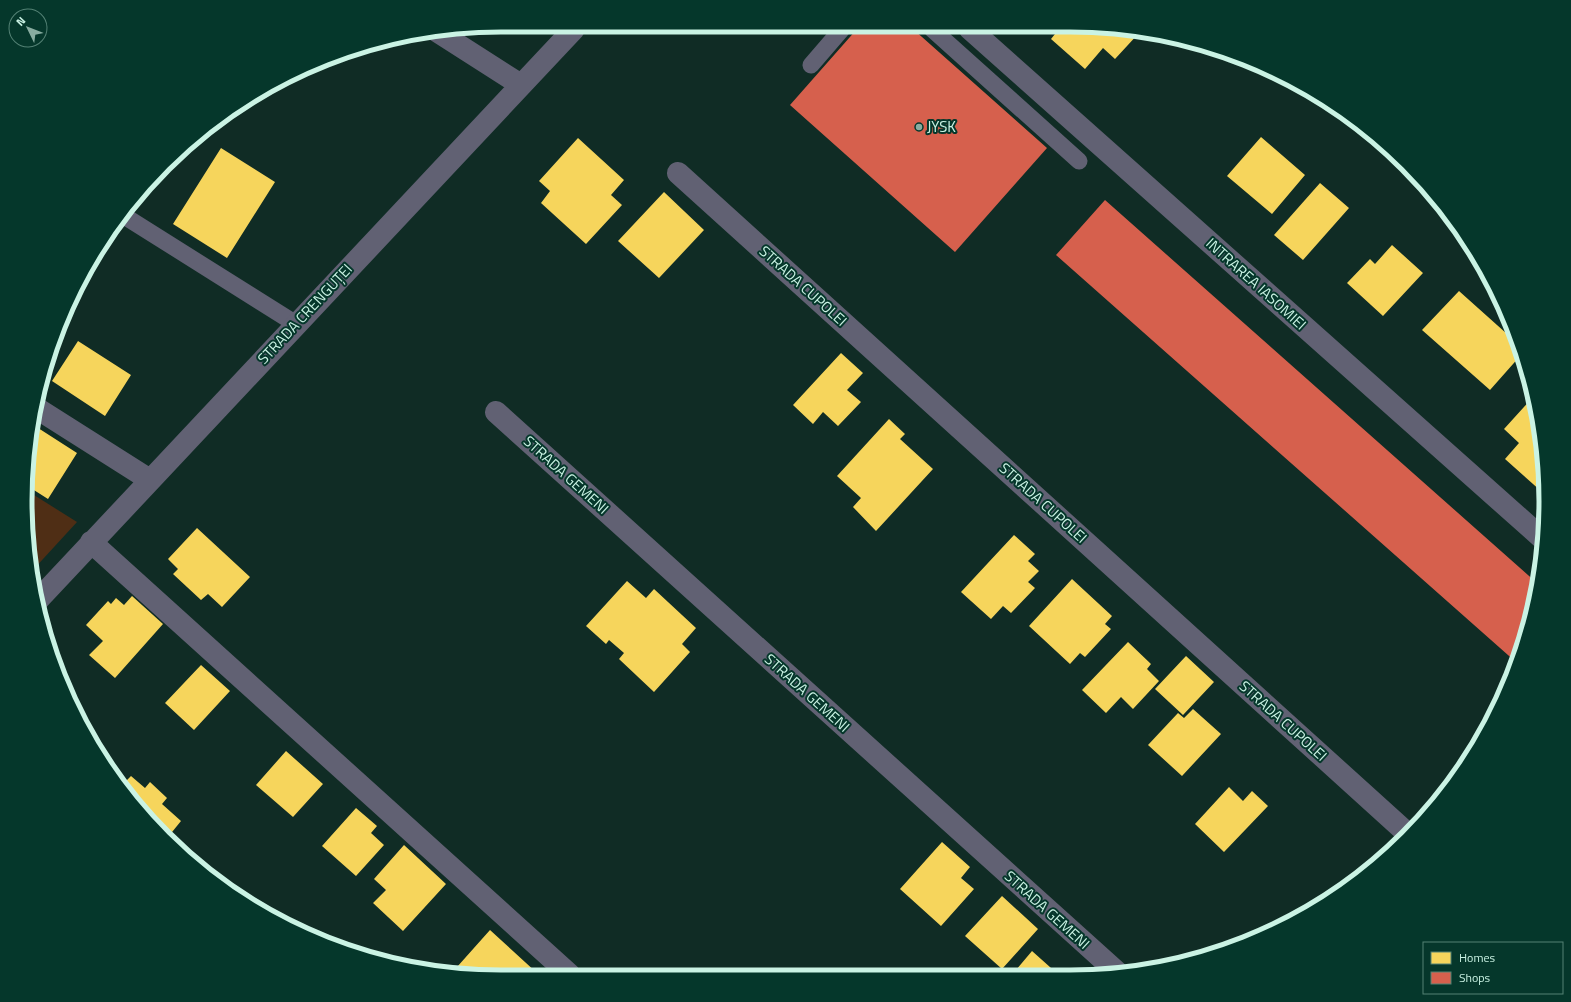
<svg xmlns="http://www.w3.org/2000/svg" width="1571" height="1002" font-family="'Titillium Web',sans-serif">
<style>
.green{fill:#4f2e15}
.homes{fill:#f6d55c}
.shops{fill:#d6604d}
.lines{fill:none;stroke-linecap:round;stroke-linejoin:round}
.lane{stroke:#616173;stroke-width:17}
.street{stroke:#616173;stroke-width:22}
.poi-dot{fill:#89ada1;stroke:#05372b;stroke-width:1.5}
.labels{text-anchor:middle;stroke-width:4;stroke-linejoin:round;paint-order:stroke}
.poi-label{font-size:15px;fill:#caf3e4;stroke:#05372b;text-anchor:start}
.street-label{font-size:15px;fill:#caf3e4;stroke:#05372b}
.rim{fill:none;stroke:#caf3e4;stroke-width:5}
</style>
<rect width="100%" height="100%" fill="#102c25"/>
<!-- green -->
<path class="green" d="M26 490 77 522 32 571 26 532Z"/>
<!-- homes -->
<path class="homes" d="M1059 29H1132L1139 33 1115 59 1103 48 1085 69 1051 39Z
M1261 137 1305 175 1272 214 1227 176Z
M578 138 624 180 611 195 622 205 586 244 541 203 550 191 539 181Z
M221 148 275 182 227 258 173 224Z
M1320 183 1349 208 1303 260 1274 235Z
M664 192 704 230 659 278 618 241Z
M1392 245 1423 273 1383 316 1347 283 1370 259 1375 264Z
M1459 291 1516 342 1521 355 1490 390 1422 330Z
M78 341 131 375 105 416 52 381Z
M841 353 863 373 847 390 861 402 838 426 823 412 813 424 793 405Z
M1533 397 1545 470 1544 489 1542 492 1505 459 1519 443 1504 429Z
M889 419 905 434 900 439 933 469 876 531 853 507 861 498 837 476Z
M35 426 77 453 48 499 26 485V470Z
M197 528 250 577 222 607 208 594 201 600 173 574 178 569 168 559Z
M1014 535 1035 554 1028 561 1039 571 1028 582 1035 588 1011 613 1003 606 991 619 961 592Z
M1072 579 1112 616 1105 624 1111 629 1085 657 1080 653 1070 664 1029 626Z
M627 581 646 598 654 589 696 628 682 644 690 652 654 692 619 659 624 653 609 640 606 644 586 626Z
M132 596 163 624 115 678 89 655 103 641 86 625 108 601 111 604 116 598 124 605Z
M1128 642 1151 664 1147 669 1159 681 1133 709 1121 697 1106 713 1082 690Z
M1186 656 1214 682 1183 715 1155 689Z
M201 665 230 691 194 730 165 703Z
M1193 709 1221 734 1182 776 1148 745 1178 713 1184 718Z
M286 751 323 784 293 817 256 785Z
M131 776 145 788 150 782 167 798 162 804 181 821 168 837 122 785Z
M1229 787 1243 801 1252 791 1268 806 1224 852 1195 824Z
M356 808 377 826 371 833 384 845 356 876 322 846Z
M942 842 970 867 961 878 974 889 941 926 900 889Z
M404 845 446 884 403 931 373 903 386 890 374 879Z
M1002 896 1038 929 1002 969 965 936Z
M490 930 537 973H463L457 967Z
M1032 951 1060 976H1011Z"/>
<!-- shops -->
<path class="shops" d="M857 29H913L1047 148 955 252 790 105Z
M1105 200 1537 583 1521 654 1517 663 1056 255Z"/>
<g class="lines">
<!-- lane -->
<path class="lane" d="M932 29 1079 161
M811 65 842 29
M121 214 296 324"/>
<!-- street -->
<path class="street" d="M970 29 1543 539
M435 30 521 85
M678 173 1408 834
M38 409 150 480
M496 412 1118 973
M91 542 569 974
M37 601 574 29"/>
</g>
<!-- markers -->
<circle class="poi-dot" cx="919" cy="127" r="4"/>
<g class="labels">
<!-- poi labels -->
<g class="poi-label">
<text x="927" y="132">JYSK</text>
</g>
<!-- street labels -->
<g class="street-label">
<text transform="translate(1256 284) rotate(42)" y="5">INTRAREA IASOMIEI</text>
<text transform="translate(803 286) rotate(42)" y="5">STRADA CUPOLEI</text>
<text transform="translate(305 314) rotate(-47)" y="5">STRADA CRENGUȚEI</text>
<text transform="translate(566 475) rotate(42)" y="5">STRADA GEMENI</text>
<text transform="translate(1043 503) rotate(42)" y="5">STRADA CUPOLEI</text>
<text transform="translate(807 693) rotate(42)" y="5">STRADA GEMENI</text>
<text transform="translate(1283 721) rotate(42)" y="5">STRADA CUPOLEI</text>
<text transform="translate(1047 910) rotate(42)" y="5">STRADA GEMENI</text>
</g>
</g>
<!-- crop -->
<path d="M0 0H1571V1002H0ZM501 32H1070A469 469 0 0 1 1539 501V501A469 469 0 0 1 1070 970H501A469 469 0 0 1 32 501V501A469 469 0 0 1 501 32Z" fill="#05372b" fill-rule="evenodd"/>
<path class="rim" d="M501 32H1070A469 469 0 0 1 1539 501V501A469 469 0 0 1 1070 970H501A469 469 0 0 1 32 501V501A469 469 0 0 1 501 32Z"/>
<!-- legend -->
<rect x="1423" y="942" width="140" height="52" fill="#05372b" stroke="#548275"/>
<rect x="1431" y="952" width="20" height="12" fill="#f6d55c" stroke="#548275"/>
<text x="1459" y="962" font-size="12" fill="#caf3e4">Homes</text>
<rect x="1431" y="972" width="20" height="12" fill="#d6604d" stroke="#548275"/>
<text x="1459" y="982" font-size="12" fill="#caf3e4">Shops</text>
<!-- north arrow -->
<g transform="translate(28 28) rotate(313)"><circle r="19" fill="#05372b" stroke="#548275"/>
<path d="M0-3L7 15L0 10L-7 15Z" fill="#89ada1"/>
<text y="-6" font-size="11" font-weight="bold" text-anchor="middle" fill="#caf3e4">N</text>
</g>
</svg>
